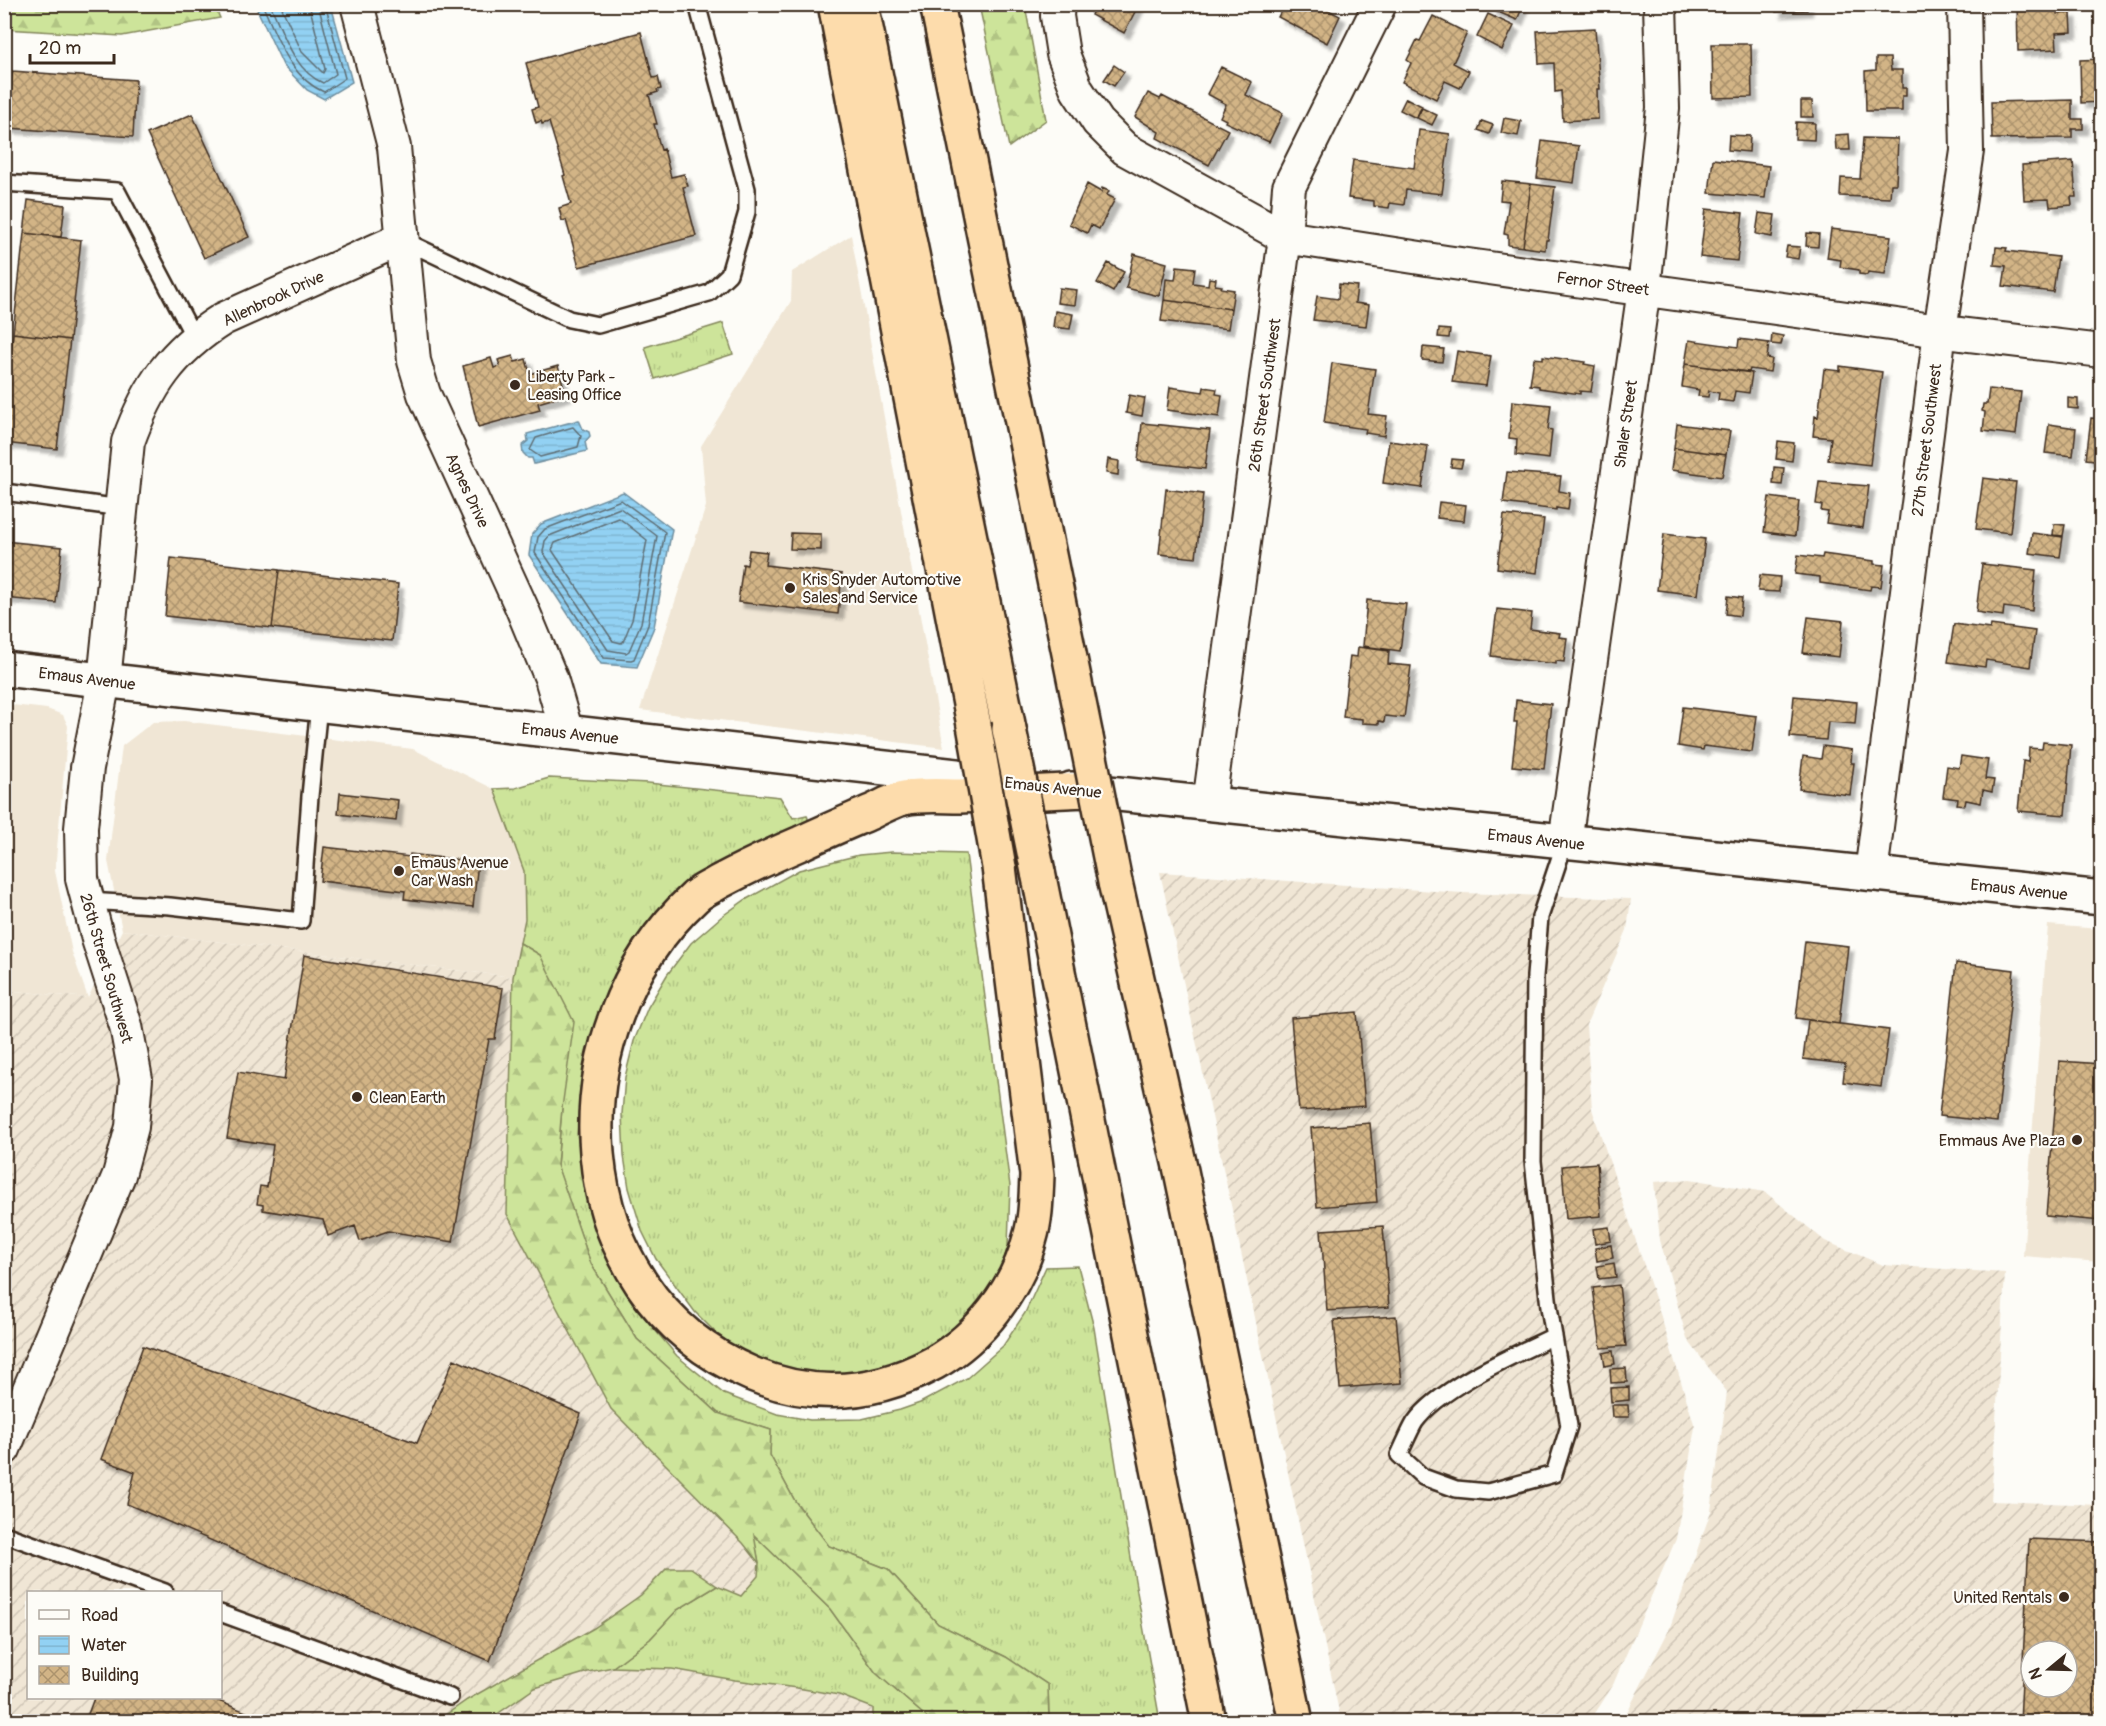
<svg xmlns="http://www.w3.org/2000/svg" width="2106" height="1726" font-family="Pangolin,sans-serif">
<style>
.built{fill:#f0e6d5}
.industrial{fill:url(#industrial-furrows);fill-rule:evenodd}
.grass{fill:url(#grass-tufts);stroke:#84875c;stroke-width:1.5}
.forest{fill:url(#forest-firs);stroke:#84875c;stroke-width:1.5}
.water{fill:url(#water-rules);stroke:#6f8e9e;stroke-width:1.5}
.lines{fill:none;stroke-linecap:round;stroke-linejoin:round}
.shore{stroke:#5e6d73;stroke-width:1.5}
.building{fill:url(#building-cross-hatch);stroke:#3b2a1e;stroke-width:1.5;fill-rule:evenodd;filter:url(#shadow)}
.service-casing{stroke:#3b2a1e;stroke-width:20}
.minor-casing{stroke:#3b2a1e;stroke-width:36}
.secondary-casing{stroke:#3b2a1e;stroke-width:38}
.motorway-casing{stroke:#3b2a1e;stroke-width:38}
.service{stroke:#fdfcf7;stroke-width:15}
.minor{stroke:#fdfcf7;stroke-width:32}
.secondary{stroke:#fdfcf7;stroke-width:33}
.motorway{stroke:#fddcac;stroke-width:33}
.motorway-bridge-casing{stroke:#3b2a1e;stroke-width:38;stroke-linecap:butt}
.motorway-bridge{stroke:#fddcac;stroke-width:33}
.poi-dot{fill:#3b2a1e;stroke:#fdfcf7;stroke-width:2}
.labels{text-anchor:middle;stroke-width:4.5;stroke-linejoin:round;paint-order:stroke}
.street-label{font-size:16px;fill:#3b2a1e;stroke:#fdfcf7}
.poi-label{font-size:16px;fill:#3b2a1e;stroke:#fdfcf7;text-anchor:start}
</style>
<defs>
<pattern id="industrial-furrows" width="10" height="10" patternUnits="userSpaceOnUse" patternTransform="scale(1.5)"><rect width="10" height="10" fill="#f0e6d5"/><path d="M-1 1l2-2M0 10L10 0M9 11l2-2" fill="none" stroke="#cfc5b6"/></pattern>
<pattern id="grass-tufts" width="24" height="20" patternUnits="userSpaceOnUse" patternTransform="scale(1.5)"><rect width="24" height="20" fill="#cde49a"/><path d="M3 7l-1-3M5 7V3M7 7l1-3M15 17l-1-3M17 17v-4M19 17l1-3" fill="none" stroke="#b1c484"/></pattern>
<pattern id="forest-firs" width="22" height="20" patternUnits="userSpaceOnUse" patternTransform="scale(1.5)"><rect width="22" height="20" fill="#cde49a"/><path d="M5 1l3.5 6h-7zM16 11l3.5 6h-7z" fill="#b1c484"/></pattern>
<pattern id="water-rules" width="6" height="5" patternUnits="userSpaceOnUse" patternTransform="scale(1.5)"><rect width="6" height="5" fill="#92d1f3"/><path d="M0 2.5h6" fill="none" stroke="#7fb4d0"/></pattern>
<pattern id="building-cross-hatch" width="8" height="8" patternUnits="userSpaceOnUse" patternTransform="scale(1.5)"><rect width="8" height="8" fill="#d2b486"/><path d="M0 0l8 8M0 8l8-8" fill="none" stroke="#ac936d"/></pattern>
<filter id="shadow"><feDropShadow dx="5.5" dy="5.5" stdDeviation="1.5" flood-color="#0004"/></filter>
</defs>
<rect width="100%" height="100%" fill="#fdfcf7"/>
<filter id="ink" filterUnits="userSpaceOnUse"><feTurbulence type="fractalNoise" baseFrequency=".0167" numOctaves="2"/><feDisplacementMap in="SourceGraphic" scale="12" xChannelSelector="R" yChannelSelector="G"/><feConvolveMatrix kernelMatrix="1 2 1 2 8 2 1 2 1" color-interpolation-filters="sRGB"/></filter>
<g filter="url(#ink)">
<!-- built -->
<path class="built" d="M851 235 944 748 640 710 706 506 701 446 791 301 792 272Z
M4 704 47 709 63 715 68 726 55 871 72 952 88 998 5 990Z
M184 721 413 749 494 789 524 871 525 919 513 977 122 930 108 861 122 746 153 722Z
M2048 925 2101 929V1262L2023 1256Z"/>
<!-- industrial -->
<path class="industrial" d="M1160 872 1463 893 1631 899 1627 930 1586 1025 1592 1109 1658 1307 1695 1427 1676 1539 1612 1687 1590 1721H1341Z
M122 930 513 977 507 1214 611 1409 743 1543 873 1708 880 1721H5L4 990 88 998ZM28 1592H220V1698H28Z
M1690 1179 1765 1192 1825 1241 1883 1265 2005 1273 1991 1501 2101 1505V1721L1622 1722 1669 1630 1711 1511 1727 1392 1687 1339 1660 1240 1654 1182ZM2031 1651H2067V1687H2031Z"/>
<!-- grass -->
<path class="grass" d="M723 323 733 354 655 379 645 347Z
M549 778 648 783 780 797 793 818 807 815 810 826 785 833 618 979 592 1033 583 1079 577 1134 585 1187 601 1246 633 1304 677 1356 724 1394 777 1414 810 1420 862 1419 900 1410 920 1403 967 1378 1003 1346 1025 1313 1046 1267 1078 1266 1094 1328 1131 1558 1160 1721H1049L1048 1685 1006 1657 938 1624 888 1569 829 1546 795 1501 770 1455 771 1430 718 1413 637 1339 591 1264 557 1166 562 1108 540 955 520 943 525 919 524 871 494 789 515 788Z
M892 852 966 854 1010 1186 1008 1246 998 1278 961 1331 877 1376H790L742 1353 715 1332 695 1312 656 1259 642 1231 629 1188 624 1156 622 1114 625 1077 634 1041 648 1007 667 975 691 943 721 917 745 900 799 870 859 855Z
M753 1534 830 1609 876 1673 931 1721H873V1708L839 1695 797 1688 735 1680 672 1669 613 1667 650 1639 677 1610 717 1586 741 1596 758 1576 759 1563Z"/>
<!-- forest -->
<path class="forest" d="M4 5H214L220 18 122 36 5 29Z
M979 5H1025L1046 120 1009 147Z
M520 943 540 955 574 1022 562 1108 557 1165 591 1264 637 1339 718 1413 771 1430 770 1455 795 1501 829 1546 888 1569 938 1624 1006 1657 1048 1685 1049 1721H931L876 1673 830 1609 754 1535 759 1563 743 1543 611 1409 507 1214 513 977Z
M667 1568H691L717 1586 677 1610 650 1639 613 1667 588 1672 535 1688 487 1721H437L467 1700 594 1628 641 1595Z"/>
<!-- water -->
<path class="water" d="M255 5H331L352 82 324 99 307 90 283 65Z
M579 420 583 429 589 432 590 436 585 442 587 451 534 464 532 458H528L523 453 522 446 528 441 527 434Z
M623 492 672 529 654 627 637 667 601 664 529 555 532 534 541 524Z"/>
<g class="lines">
<!-- shore -->
<path class="shore" d="M262 4C277 36 289 77 324 92L345 78 325 4
M270 4C283 32 294 71 323 83L336 74 318 4
M280 4 302 52 323 73 325 69 309 4
M573 427 581 436 578 447 540 457 530 450 536 438Z
M621 500 665 532 648 625 634 659 631 660 604 658 535 553 538 537 545 529Z
M620 508 657 536 641 623 629 651 626 653 608 650 543 552 545 541 549 536Z
M619 518 647 540 632 620 623 642 621 643 613 641 552 550 555 543Z"/>
</g>
<!-- building -->
<path class="building" d="M1096 4H1139L1124 33 1091 15Z
M1285 4H1317L1340 16 1327 43 1278 17Z
M1493 4H1519L1523 6 1517 20 1491 9Z
M1776 4H1807V10L1776 12Z
M2017 4H2057V14L2071 13 2072 32 2056 33 2057 49 2018 51Z
M1488 14 1514 26 1502 50 1477 37Z
M1433 16 1467 33 1453 63 1469 71 1460 88 1445 81 1436 99 1402 82 1411 63 1407 60 1417 40 1420 41Z
M1595 28 1600 89H1597L1598 119 1563 121 1561 91 1555 92 1554 63 1539 64 1537 31Z
M641 32 653 78 658 77 661 89 657 90 658 92 649 95 657 124H654L661 150 664 149 671 177 684 174 688 186 683 187 696 236 579 267 566 220 562 221 559 208 571 204 563 176 565 175 549 122 542 124 541 121 536 123 532 109 538 107 526 63Z
M1712 44H1751L1752 97 1713 98Z
M1876 58H1890L1891 70H1902V88H1906V96H1902V111H1866L1865 71 1876 70Z
M2102 59V102L2081 103 2080 60Z
M1114 65 1124 72 1114 86 1104 80Z
M1221 67 1252 82 1246 95 1283 113 1269 142 1225 122 1226 120 1220 117 1226 104 1207 94Z
M4 70 12 71 8 128 4 127Z
M12 71 136 80 133 137 8 128Z
M1148 93 1160 99 1162 96 1228 130 1209 165 1157 138 1159 132 1135 117Z
M1406 98 1422 106 1416 118 1400 110Z
M2072 100V119H2083V129H2072V138L1992 139 1991 102Z
M1801 101H1812L1813 117H1801Z
M1422 108 1437 115 1432 125 1417 118Z
M192 114 249 237 204 258 147 134Z
M1504 118 1521 121 1518 136 1501 133Z
M1482 121 1493 125 1489 134 1478 130Z
M1796 122 1815 123 1814 140 1795 139Z
M1419 130 1450 134 1442 194 1406 190 1404 205 1390 203 1389 208 1374 206V201L1348 198 1353 160 1414 168Z
M1849 134 1850 150H1836L1835 135Z
M1729 135 1750 136 1749 152 1728 150Z
M1863 138 1898 139 1896 184H1891L1890 198 1840 196 1841 178 1860 179Z
M1542 141 1579 146 1574 183 1537 178Z
M1713 159 1769 166 1765 198 1709 193Z
M2073 161 2076 197H2071L2072 205 2050 207 2049 199 2024 200 2022 165Z
M1502 181 1531 184 1523 247 1508 245V235L1504 234 1509 201 1500 200Z
M1087 184 1101 192 1102 188 1109 191 1107 195 1115 199 1099 229 1091 225 1087 233 1069 224Z
M1531 184 1555 187 1548 240H1546L1545 250 1523 247Z
M28 200 65 205 61 237 24 233Z
M1706 209 1743 213 1737 261 1700 257Z
M1759 213 1775 215 1772 237 1756 234Z
M1831 229 1891 236 1885 274 1868 272 1867 275 1859 274V270L1840 267 1841 260 1827 258Z
M24 233 81 240 70 340 13 333Z
M1807 233 1819 234 1818 247 1806 246Z
M1787 246 1800 247 1798 259 1785 257Z
M1996 247 2007 248 2006 251 2058 257 2053 292 2003 286 2006 266 1994 265Z
M1134 254 1167 263 1159 296 1126 288Z
M1108 263 1124 272 1113 292 1097 283Z
M1177 266 1195 268 1193 283 1208 285 1209 278 1216 279 1215 285 1222 286 1221 288 1234 290 1231 309 1164 300 1166 279 1175 280Z
M1339 284 1357 286 1355 303 1369 305 1366 326 1313 320 1317 296 1338 299Z
M1059 288 1077 290 1075 305 1057 303Z
M1164 300 1231 309 1228 329 1161 321Z
M1055 311 1073 314 1070 329 1053 327Z
M1439 329 1450 330 1449 338 1438 337Z
M13 333 70 340 57 449 4 443V409Z
M1772 334 1783 336 1781 345 1771 344Z
M1739 339 1769 343 1767 358 1772 359 1770 372 1750 369 1749 372 1685 364 1689 340 1738 347Z
M1423 347 1444 349 1442 362 1422 360Z
M1457 351 1491 356 1486 386 1452 382Z
M513 356 515 362 526 359 530 374 558 366 566 395 538 403 540 410 478 427 463 366 491 358 494 368 500 366 498 360Z
M1543 356 1585 362 1584 364 1595 366 1591 392 1580 391V394L1539 388V386L1530 385 1534 358 1543 359Z
M1332 363 1375 369 1368 414 1387 416 1384 436 1365 433 1366 429 1324 423Z
M1685 364 1752 373 1749 393 1735 391 1733 402 1718 400 1719 393 1709 391 1708 397 1698 396 1699 390 1682 387Z
M1840 366 1882 372 1870 465 1828 460 1831 438 1813 436 1815 416 1818 417 1824 369 1840 371Z
M1170 387 1203 392 1204 387 1217 389 1216 394 1222 395 1219 417 1167 410Z
M1989 389 2021 392 2016 435 1983 431 1985 412 1982 411 1983 404H1987Z
M1129 395 1145 398 1142 416 1126 413Z
M2068 398 2078 399V409L2068 408Z
M1512 401 1551 405 1548 429 1552 430 1549 459 1516 455 1517 439 1509 438Z
M2091 418 2102 419V461L2086 459Z
M1142 423 1210 430 1205 469 1138 461Z
M1677 424 1730 431 1726 455 1674 448Z
M2049 424 2076 428 2073 456 2045 453Z
M1389 441 1428 446 1422 488 1383 483Z
M1778 441 1794 443 1792 461 1776 459Z
M1674 448 1726 455 1722 477 1671 470Z
M1108 459 1119 461 1118 475 1106 473Z
M1452 459 1463 460 1461 468 1451 467Z
M1774 467 1784 468 1782 485 1773 484Z
M1507 472 1561 476 1559 491 1570 493 1568 510 1556 508V510L1503 503Z
M1983 478 2016 482 2010 533 1976 529Z
M1819 482 1869 486 1863 528 1826 523 1828 512 1821 511 1822 505 1816 504Z
M1166 489 1203 494 1196 558 1159 554Z
M2096 493 2102 494V503L2095 502Z
M1769 497 1799 501 1795 536 1764 532Z
M1439 502 1466 505 1464 521 1437 518Z
M1504 515 1544 519 1537 573 1497 568Z
M2054 524 2065 525 2063 536 2053 535Z
M791 533 821 534V550L790 549Z
M2032 533 2063 537 2060 557 2029 553Z
M1664 534 1705 539 1698 595 1657 590Z
M4 541 62 547 56 603 4 598Z
M749 550 767 552 765 565 842 574 838 614 738 602 743 564 747 565Z
M1823 554 1874 561V564L1884 565 1881 587 1871 586 1870 590 1820 583V577L1795 574 1798 555 1822 558Z
M171 558 279 570 272 628 165 616Z
M1982 564 2036 570 2032 611 2004 607 2003 616 1976 612Z
M279 570 398 584 392 641 272 628Z
M1760 575 1780 577 1779 592 1758 591Z
M1728 596 1742 598 1740 616 1726 614Z
M1367 600 1406 604 1400 651 1363 646Z
M1497 609 1532 613 1530 629 1560 633 1559 637 1567 638 1564 662 1556 661V664L1491 656Z
M1808 617 1843 621 1839 657 1803 653Z
M1954 624 1990 629 1991 625 2035 631 2030 667 1986 660 1985 667 1948 662Z
M1358 647 1389 651 1388 664 1411 666 1404 718 1385 716 1384 722 1379 721V724L1362 723V719L1343 717 1350 656 1357 657Z
M1794 696 1857 702 1855 724 1828 722 1826 740 1790 737Z
M1516 700 1551 704 1544 769 1512 766 1517 722H1514Z
M1683 707 1757 716 1752 752 1704 746 1703 750 1678 746Z
M2043 742 2071 745 2065 815 2018 811 2023 761 2028 762 2029 748 2042 749Z
M1823 746 1852 750 1851 763H1854L1850 795 1799 789 1803 756 1821 759Z
M1961 756 1988 760 1985 779 1994 780 1992 792 1983 790 1981 803 1966 800 1965 805 1957 804 1958 799 1943 797 1947 766 1959 768Z
M340 793 398 800 396 821 338 814Z
M324 847 410 857V854L478 862 473 907 404 899 405 891 320 881Z
M1805 941 1848 946 1839 1024 1796 1018Z
M304 955 503 988 495 1039H489L453 1242 388 1231 360 1241 355 1226 328 1236 323 1220 263 1210V1205L257 1204 260 1186 267 1187 273 1145 227 1138 238 1072 284 1080Z
M1956 963 2014 970 1997 1122 1939 1116Z
M1357 1012 1365 1106 1299 1111 1291 1018Z
M1808 1020 1889 1030 1881 1087 1843 1082 1845 1064 1803 1059Z
M2059 1061 2102 1064V1221L2046 1216Z
M1370 1123 1377 1202 1317 1207 1311 1128Z
M1597 1163 1601 1216 1566 1219 1562 1166Z
M1383 1226 1389 1307 1327 1311 1321 1230Z
M1609 1227 1611 1241 1595 1244 1593 1229Z
M1611 1245 1613 1258 1597 1261 1595 1248Z
M1614 1263 1616 1277 1599 1279 1597 1266Z
M1619 1285 1626 1346 1601 1348 1593 1288Z
M2100 1289H2102V1390L2094 1389Z
M1396 1316 1402 1383 1340 1388 1334 1320Z
M143 1346 417 1443 454 1359 581 1414 490 1661 127 1504 135 1472 101 1459Z
M1613 1351 1615 1364 1605 1366 1603 1353Z
M1626 1368 1627 1382 1611 1383 1610 1369Z
M1629 1387V1400L1611 1402 1610 1388Z
M1612 1405H1628L1629 1417H1613Z
M2029 1539 2102 1542V1722H2020ZM2031 1651H2067V1687H2031Z
M94 1698H211L271 1722H85Z"/>
<g class="lines">
<!-- service casing -->
<g class="service-casing">
<path id="service" d="M4 183 117 191 195 339
M401 239 569 319 598 325 709 293 729 274 747 212V189L697 4
M4 492 121 508
M88 901 170 906 301 921 310 796 319 705
M1554 1336C1515 1355 1440 1387 1415 1422 1409 1432 1404 1445 1399 1455L1423 1477 1456 1489 1488 1492 1554 1474 1569 1426 1549 1307 1533 1161 1535 976 1540 917 1565 842
M4 1534 165 1592
M220 1613 450 1697"/>
</g>
<!-- minor casing -->
<g class="minor-casing">
<path id="minor" d="M357 4 394 147 414 361 424 394 521 606 551 678 567 733
M1058 4 1057 16 1063 54 1077 90 1098 122 1125 149 1285 237 1446 262 1968 335 2102 351
M1209 804 1285 237 1289 187 1380 4
M1565 842 1644 289 1663 108 1660 4
M1871 874 1940 331 1967 151 1964 4
M4 1449 119 1175 132 1127 136 1079 126 1026 98 939 82 879 81 828 87 768 104 681 128 442C148 386 172 351 223 319L401 239"/>
</g>
<!-- secondary casing -->
<g class="secondary-casing">
<path id="secondary" d="M4 669 1010 782
M1071 789 2102 898"/>
</g>
<!-- motorway casing -->
<g class="motorway-casing">
<path id="motorway" d="M835 4 974 725
M861 4 1009 729
M937 4 1086 737
M999 867 1037 1175C1036 1197 1036 1218 1030 1238 1017 1289 980 1337 934 1363 875 1395 815 1400 752 1374 559 1292 551 1030 695 897 701 891 711 887 719 882 745 868 773 855 801 843 824 832 848 822 871 812 882 807 893 800 904 798 921 794 942 796 960 796 1002 794 1044 792 1086 790
M1038 872 1209 1722
M1115 882 1181 1171 1296 1722"/>
</g>
<!-- service -->
<use href="#service" class="service"/>
<!-- minor -->
<use href="#minor" class="minor"/>
<!-- secondary -->
<use href="#secondary" class="secondary"/>
<!-- motorway -->
<use href="#motorway" class="motorway"/>
<!-- motorway-bridge casing -->
<g class="motorway-bridge-casing">
<path id="motorway-bridge" d="M974 725 999 867
M1009 729 1038 872
M1086 737 1115 882"/>
</g>
<!-- motorway-bridge -->
<use href="#motorway-bridge" class="motorway-bridge"/>
</g>
</g>
<!-- markers -->
<g class="poi-dot">
<circle cx="515" cy="385" r="6"/>
<circle cx="790" cy="588" r="6"/>
<circle cx="399" cy="871" r="6"/>
<circle cx="357" cy="1097" r="6"/>
<circle cx="2077" cy="1140" r="6"/>
<circle cx="2064" cy="1597" r="6"/>
</g>
<g class="labels">
<!-- street labels -->
<g class="street-label">
<text transform="translate(1603 283) rotate(8)" y="6">Fernor Street</text>
<text transform="translate(273 298) rotate(-25)" y="6">Allenbrook Drive</text>
<text transform="translate(1264 395) rotate(-82)" y="6">26th Street Southwest</text>
<text transform="translate(1625 424) rotate(-82)" y="6">Shaler Street</text>
<text transform="translate(1926 440) rotate(-83)" y="6">27th Street Southwest</text>
<text transform="translate(468 490) rotate(65)" y="6">Agnes Drive</text>
<text transform="translate(87 678) rotate(7)" y="6">Emaus Avenue</text>
<text transform="translate(570 733) rotate(6)" y="6">Emaus Avenue</text>
<text transform="translate(1053 787) rotate(6)" y="6">Emaus Avenue</text>
<text transform="translate(1536 839) rotate(6)" y="6">Emaus Avenue</text>
<text transform="translate(2019 889) rotate(6)" y="6">Emaus Avenue</text>
<text transform="translate(107 968) rotate(74)" y="6">26th Street Southwest</text>
</g>
<!-- poi labels -->
<g class="poi-label">
<text x="527" y="382">Liberty Park -<tspan x="527" dy="18">Leasing Office</tspan></text>
<text x="802" y="585">Kris Snyder Automotive<tspan x="802" dy="18">Sales and Service</tspan></text>
<text x="411" y="868">Emaus Avenue<tspan x="411" dy="18">Car Wash</tspan></text>
<text x="369" y="1103">Clean Earth</text>
<text x="2065" y="1146" text-anchor="end">Emmaus Ave Plaza</text>
<text x="2052" y="1603" text-anchor="end">United Rentals</text>
</g>
</g>
<!-- margin -->
<rect width="2106" height="1726" fill="none" stroke="#fdfcf7" stroke-width="24"/>
<rect x="12" y="12" width="2082" height="1702" fill="none" stroke="#3b2a1e" stroke-width="2" filter="url(#ink)"/>
<!-- legend -->
<rect x="27" y="1591" width="195" height="108" fill="#fdfcf7" stroke="#afa8a0" stroke-width="1.5"/>
<rect x="39" y="1610" width="30" height="9" fill="#fdfcf7" stroke="#afa8a0" stroke-width="1.5"/>
<text x="81" y="1621" font-size="18" fill="#3b2a1e">Road</text>
<rect x="39" y="1636" width="30" height="18" fill="url(#water-rules)" stroke="#afa8a0" stroke-width="1.5"/>
<text x="81" y="1651" font-size="18" fill="#3b2a1e">Water</text>
<rect x="39" y="1666" width="30" height="18" fill="url(#building-cross-hatch)" stroke="#afa8a0" stroke-width="1.5"/>
<text x="81" y="1681" font-size="18" fill="#3b2a1e">Building</text>
<!-- north arrow -->
<g transform="translate(2049 1669) rotate(251)"><circle r="28" fill="#fdfcf7" stroke="#afa8a0" stroke-width="1.5"/>
<path d="M0-4.5L10 22L0 15L-10 22Z" fill="#3b2a1e"/>
<text y="-9" font-size="16" font-weight="bold" text-anchor="middle" fill="#3b2a1e">N</text>
</g>
<!-- scale -->
<path d="M30 54v9h84v-9" fill="none" stroke="#3b2a1e" stroke-width="3"/>
<text x="39" y="54" font-size="18" fill="#3b2a1e" stroke="#fdfcf7" stroke-width="4.5" paint-order="stroke">20 m</text>
</svg>
